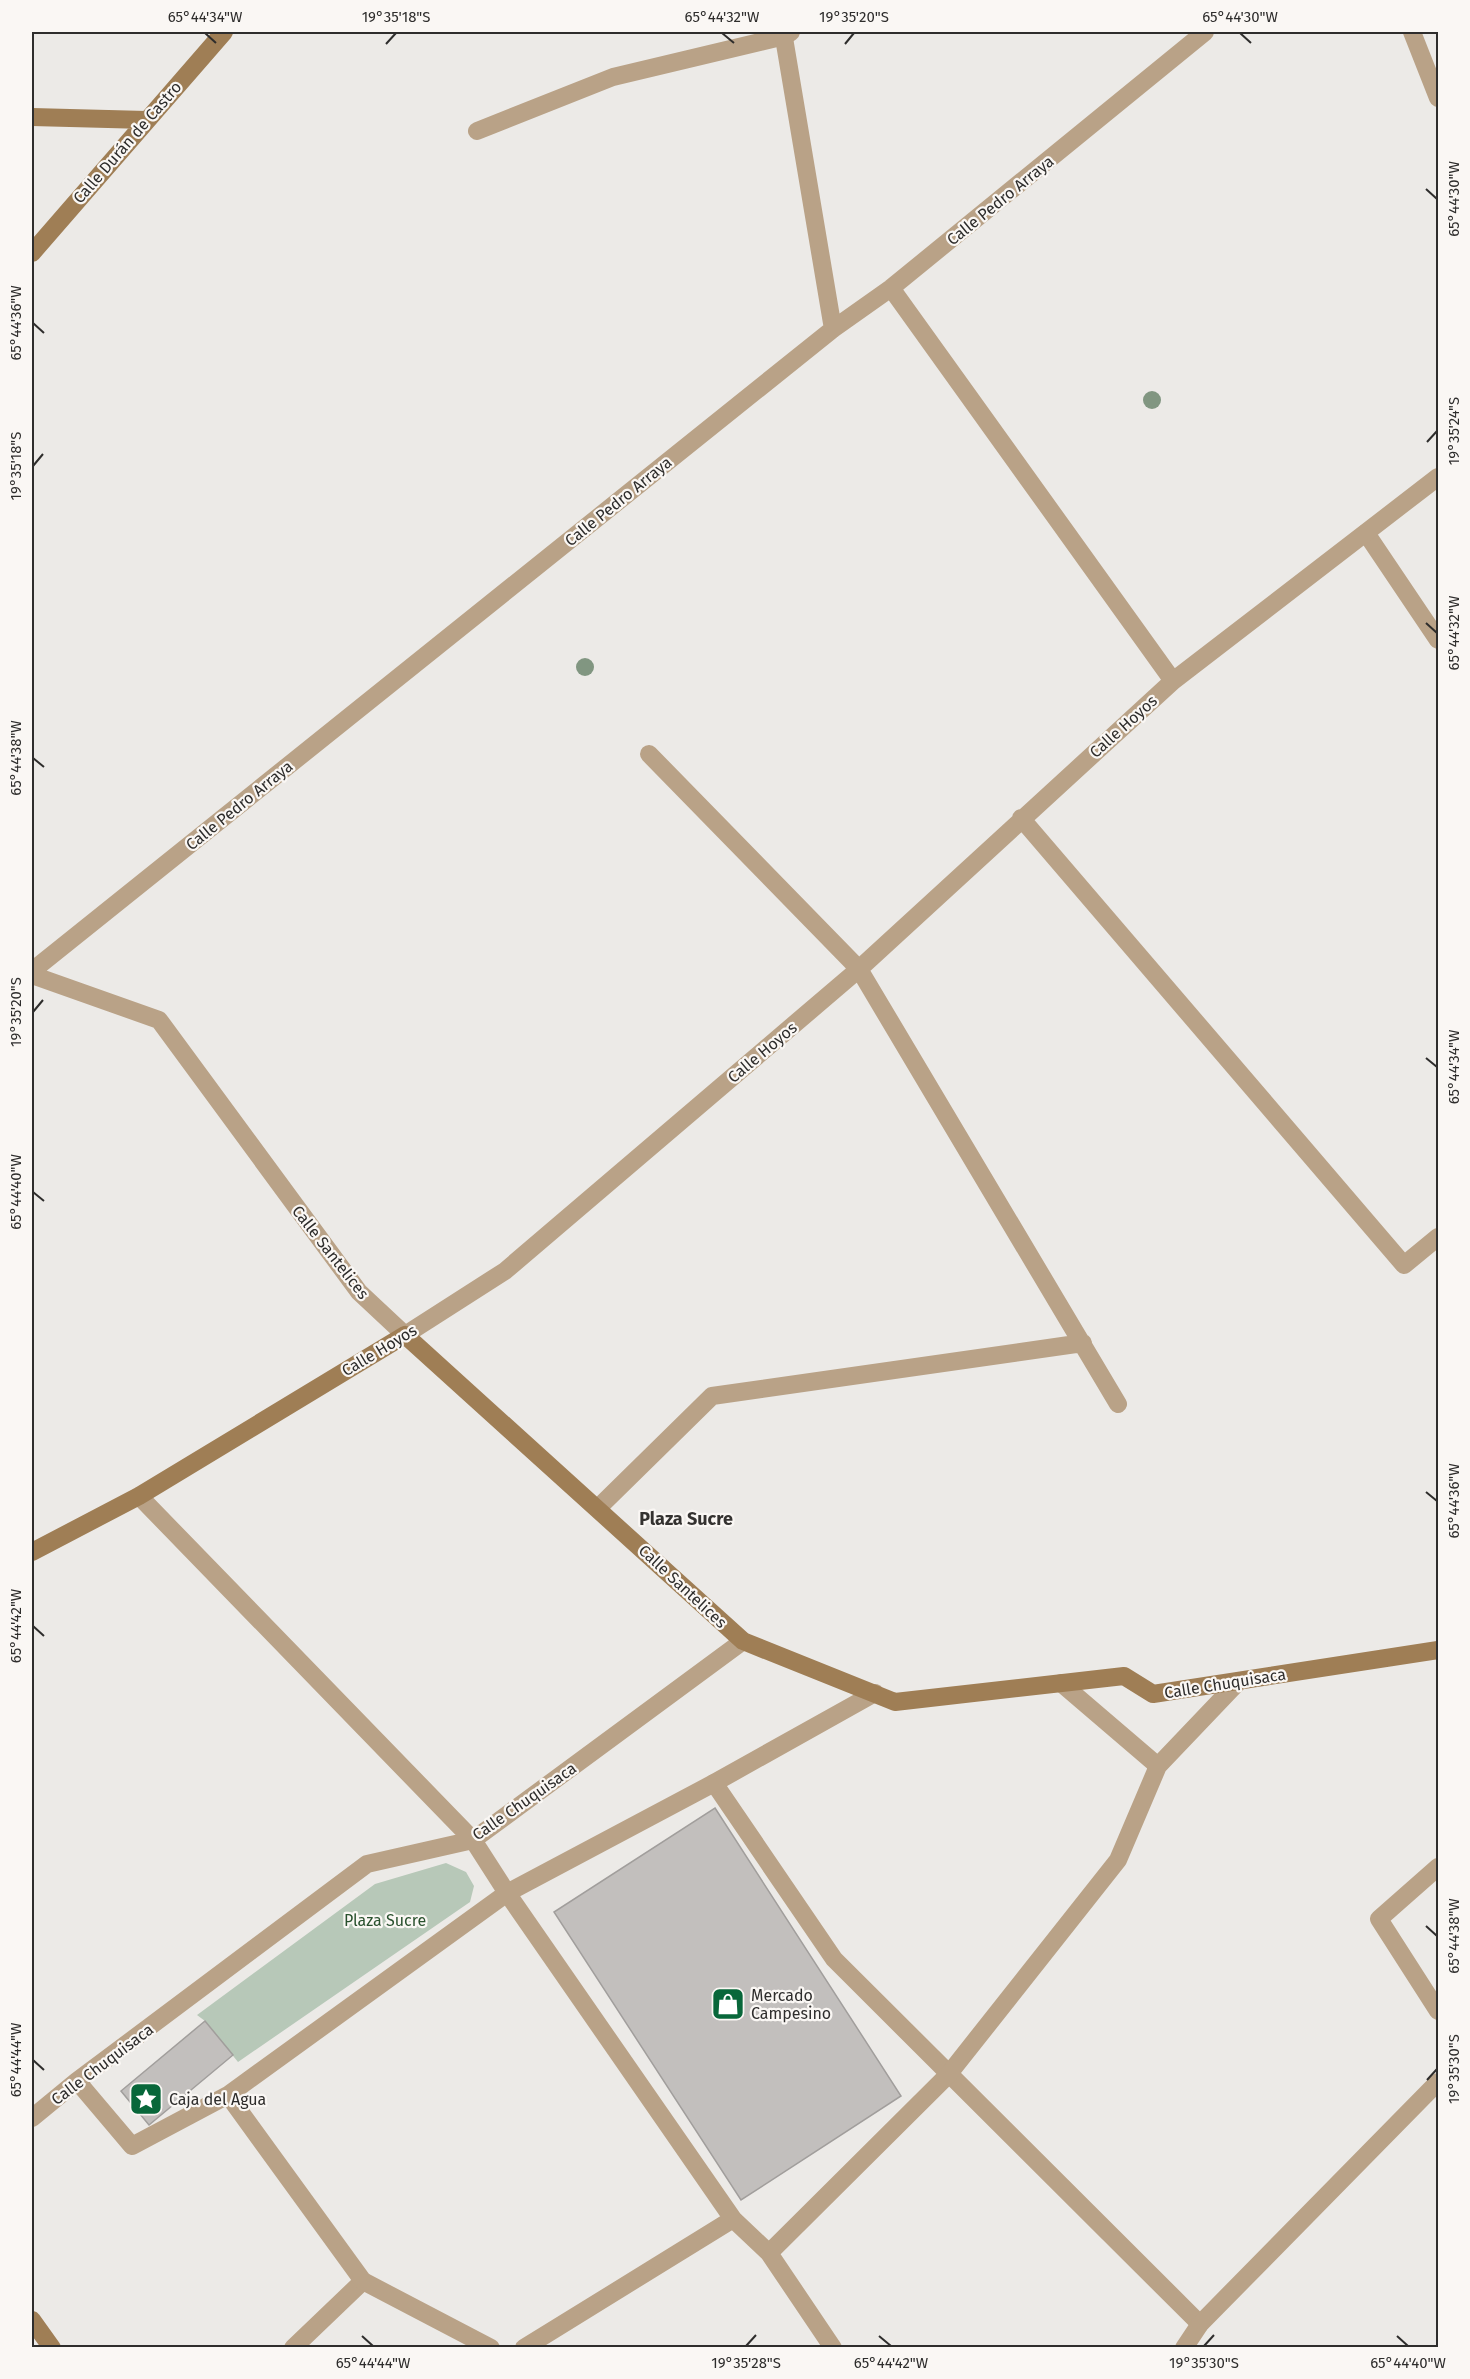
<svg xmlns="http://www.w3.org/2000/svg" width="1470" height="2379" font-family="'Fira Sans',sans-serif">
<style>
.green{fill:#b7c8b8}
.building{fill:#c2bfbd;stroke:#a19e9c;stroke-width:1.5}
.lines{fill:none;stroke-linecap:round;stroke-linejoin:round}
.lane{stroke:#b9a287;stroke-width:18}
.street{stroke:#b9a287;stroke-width:18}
.secondary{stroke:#9f7e55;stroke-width:18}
.tree{fill:#819681}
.ticks{fill:none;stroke:#2e2d2c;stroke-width:2}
.labels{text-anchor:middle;stroke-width:4.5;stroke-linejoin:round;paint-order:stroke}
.street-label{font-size:16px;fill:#2e2d2c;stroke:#faf7f4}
.park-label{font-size:16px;fill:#29512e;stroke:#faf7f4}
.poi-label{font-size:16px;fill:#2e2d2c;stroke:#faf7f4;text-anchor:start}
.neighbourhood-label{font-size:18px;font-weight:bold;fill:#343230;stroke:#faf7f4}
.neatline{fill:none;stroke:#2e2d2c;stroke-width:2}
.ticks-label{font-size:15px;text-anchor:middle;fill:#2e2d2c}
</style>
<rect width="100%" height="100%" fill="#eceae7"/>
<!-- green -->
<path class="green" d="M446 1863 466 1872 474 1886 470 1902 238 2062 205 2021 197 2015 375 1884Z"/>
<!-- building -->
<path class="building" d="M715 1808 901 2096 741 2200 554 1912Z
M205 2021 233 2055 149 2125 121 2091Z"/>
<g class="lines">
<!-- lane -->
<path class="lane" d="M477 131 613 77 785 36 791 32
M1366 533 1438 640
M714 1783 834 1959 1200 2324
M1438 1867 1379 1919 1438 2011
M293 2348 363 2281"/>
<!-- street -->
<path class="street" d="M783 32 833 329
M1412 32 1438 98
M891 288 1173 681
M649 754 859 969 1118 1404
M1021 818 1404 1265 1438 1237
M32 971 833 329 891 288 1205 32
M32 975 159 1020 359 1292 405 1335 505 1271 859 969 1173 681 1438 477
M139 1496 473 1840 507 1893 733 2219 769 2253 833 2348
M598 1508 712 1396 1083 1343
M1061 1683 1158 1766
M77 2081 132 2146 228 2095 507 1893 714 1783 875 1693
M228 2095 363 2281 491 2348
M32 2118 77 2081 367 1864 473 1840 743 1641
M769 2253 948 2075 1118 1860 1158 1766 1239 1681
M524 2348 733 2219
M1184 2348 1200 2324 1438 2082"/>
<!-- secondary -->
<path class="secondary" d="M32 117 146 120
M32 253 224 32
M32 1552 139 1496 405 1335 743 1641 895 1702 1124 1676 1153 1694 1438 1650
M32 2320 52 2348"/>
</g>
<!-- trees -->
<g class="tree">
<circle cx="1152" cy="400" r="9"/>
<circle cx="585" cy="667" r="9"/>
</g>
<!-- ticks -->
<path class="ticks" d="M205 33 216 43M722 33 734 43M1240 33 1251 43M386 44 396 33M845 44 854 33M1426 189 1437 199M33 323 44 333M1427 442 1437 431M33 466 43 454M1426 623 1437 633M33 758 44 767M33 1012 43 1000M1426 1058 1437 1067M33 1192 44 1201M1426 1492 1437 1501M33 1626 44 1636M1426 1926 1437 1936M33 2060 44 2070M1427 2080 1437 2069M362 2336 373 2346M879 2336 891 2346M1397 2336 1408 2346M746 2346 756 2335M1204 2346 1214 2335"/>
<!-- icons -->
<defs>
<g id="shop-square" transform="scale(1.725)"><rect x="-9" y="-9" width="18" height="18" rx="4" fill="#08673a" stroke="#faf7f4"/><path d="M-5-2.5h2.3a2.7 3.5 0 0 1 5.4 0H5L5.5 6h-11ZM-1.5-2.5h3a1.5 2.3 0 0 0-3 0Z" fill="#fff"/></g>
<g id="sight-square" transform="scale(1.725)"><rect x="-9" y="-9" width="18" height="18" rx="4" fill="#08673a" stroke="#faf7f4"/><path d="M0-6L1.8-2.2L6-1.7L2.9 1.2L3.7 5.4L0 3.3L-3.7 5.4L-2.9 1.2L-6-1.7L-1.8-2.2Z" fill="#fff"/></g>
</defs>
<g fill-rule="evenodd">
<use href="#shop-square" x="728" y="2004"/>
<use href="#sight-square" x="146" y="2099"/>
</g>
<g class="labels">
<!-- street labels -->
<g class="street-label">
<text transform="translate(127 142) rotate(-49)" y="6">Calle Durán de Castro</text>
<text transform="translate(1000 200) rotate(-39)" y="6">Calle Pedro Arraya</text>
<text transform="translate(618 501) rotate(-39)" y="6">Calle Pedro Arraya</text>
<text transform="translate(1123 726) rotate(-42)" y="6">Calle Hoyos</text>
<text transform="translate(239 805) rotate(-39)" y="6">Calle Pedro Arraya</text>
<text transform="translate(762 1052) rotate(-40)" y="6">Calle Hoyos</text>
<text transform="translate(331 1252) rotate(52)" y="6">Calle Santelices</text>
<text transform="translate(379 1350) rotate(-31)" y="6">Calle Hoyos</text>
<text transform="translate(683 1586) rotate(43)" y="6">Calle Santelices</text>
<text transform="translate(1225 1683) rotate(-9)" y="6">Calle Chuquisaca</text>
<text transform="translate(524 1801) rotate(-35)" y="6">Calle Chuquisaca</text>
<text transform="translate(102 2064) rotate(-37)" y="6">Calle Chuquisaca</text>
</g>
<!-- park labels -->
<g class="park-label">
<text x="385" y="1926">Plaza Sucre</text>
</g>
<!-- poi labels -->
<g class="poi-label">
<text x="751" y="2001">Mercado<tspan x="751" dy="18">Campesino</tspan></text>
<text x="169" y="2105">Caja del Agua</text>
</g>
<!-- neighbourhood labels -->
<g class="neighbourhood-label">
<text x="686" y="1525">Plaza Sucre</text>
</g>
</g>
<!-- border -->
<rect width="1470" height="2379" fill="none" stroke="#faf7f4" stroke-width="66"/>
<rect x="33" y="33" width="1404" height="2313" class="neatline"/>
<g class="ticks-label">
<text x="205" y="22">65°44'34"W</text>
<text x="396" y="22">19°35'18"S</text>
<text x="722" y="22">65°44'32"W</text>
<text x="854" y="22">19°35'20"S</text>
<text x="1240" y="22">65°44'30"W</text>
<text transform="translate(1454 199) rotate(-90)" y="5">65°44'30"W</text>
<text transform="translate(16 323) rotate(-90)" y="5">65°44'36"W</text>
<text transform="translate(1454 431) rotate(-90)" y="5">19°35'24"S</text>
<text transform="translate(16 466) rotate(-90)" y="5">19°35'18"S</text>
<text transform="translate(1454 633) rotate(-90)" y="5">65°44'32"W</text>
<text transform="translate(16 758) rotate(-90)" y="5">65°44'38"W</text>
<text transform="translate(16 1012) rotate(-90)" y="5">19°35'20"S</text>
<text transform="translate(1454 1067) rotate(-90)" y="5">65°44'34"W</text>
<text transform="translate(16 1192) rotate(-90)" y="5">65°44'40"W</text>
<text transform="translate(1454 1501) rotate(-90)" y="5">65°44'36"W</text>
<text transform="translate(16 1626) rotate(-90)" y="5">65°44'42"W</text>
<text transform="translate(1454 1936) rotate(-90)" y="5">65°44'38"W</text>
<text transform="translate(16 2060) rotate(-90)" y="5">65°44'44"W</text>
<text transform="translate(1454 2069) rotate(-90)" y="5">19°35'30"S</text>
<text x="373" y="2368">65°44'44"W</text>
<text x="746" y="2368">19°35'28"S</text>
<text x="891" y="2368">65°44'42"W</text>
<text x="1204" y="2368">19°35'30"S</text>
<text x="1408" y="2368">65°44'40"W</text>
</g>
</svg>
